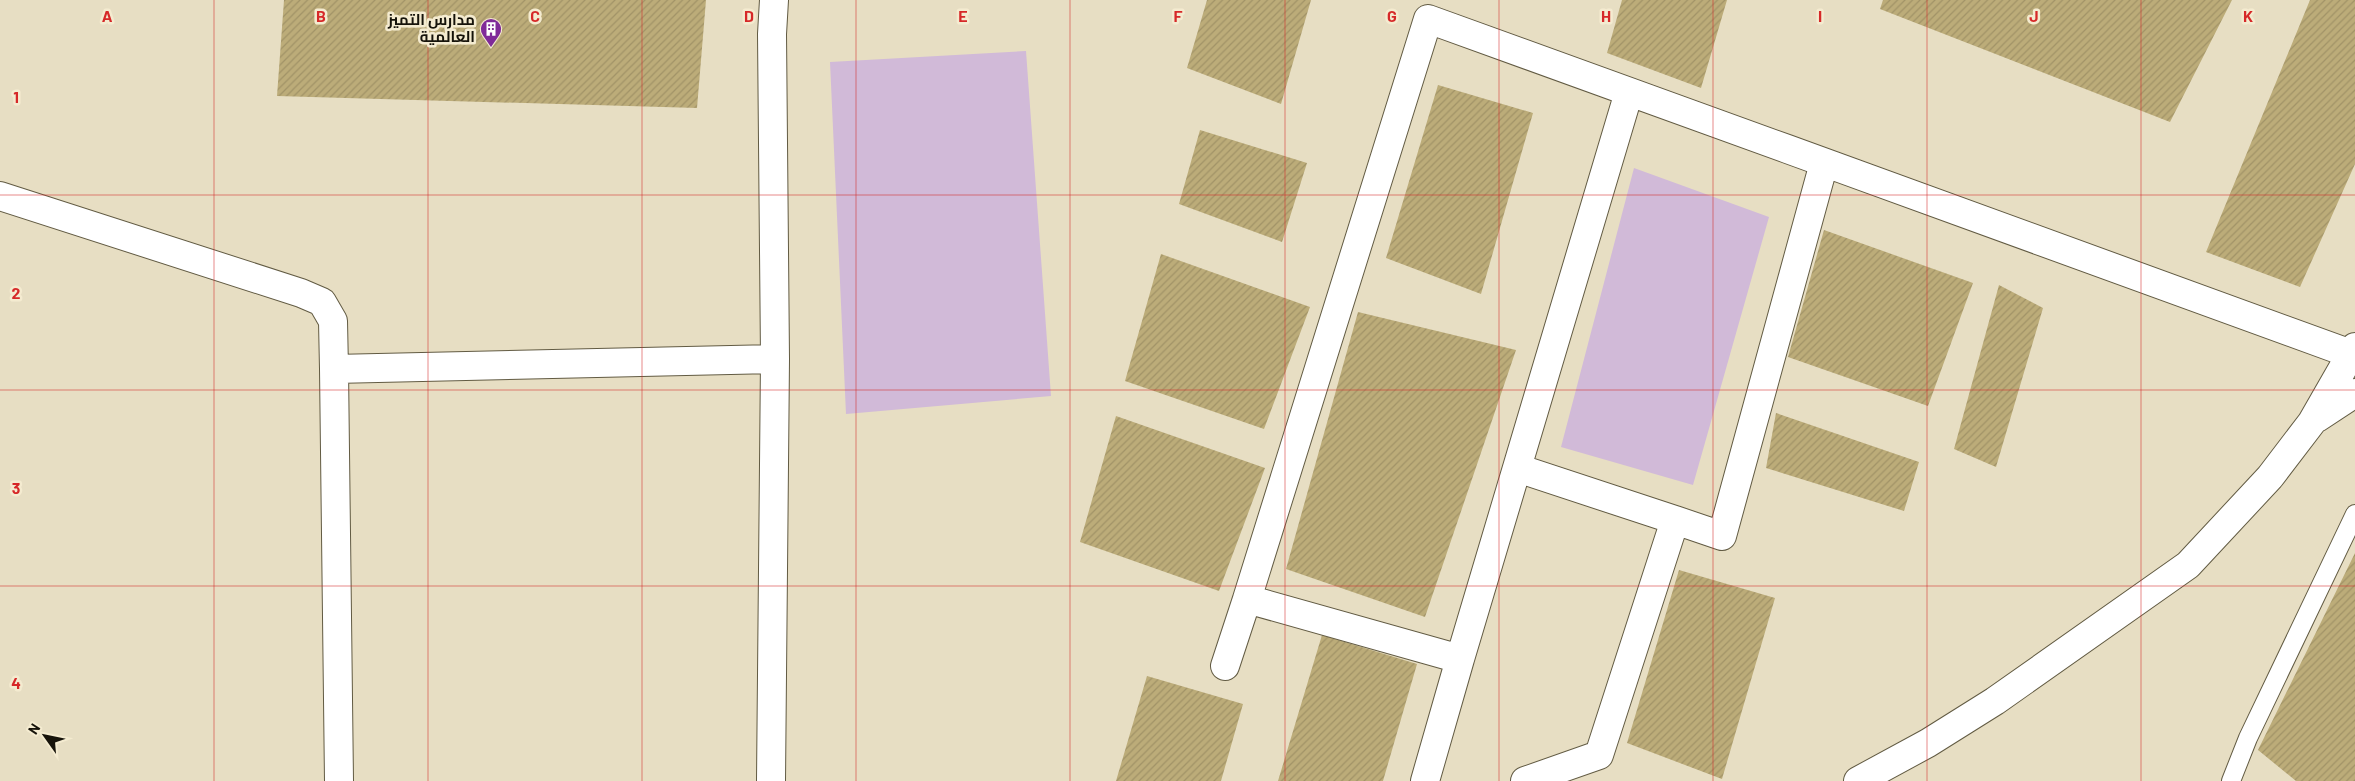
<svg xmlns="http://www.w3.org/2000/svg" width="2355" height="781" font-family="Barlow,Cairo,sans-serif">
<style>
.green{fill:#d1bad8}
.building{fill:url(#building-hatch)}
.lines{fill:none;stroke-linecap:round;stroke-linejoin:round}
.service-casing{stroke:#625b43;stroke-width:20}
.minor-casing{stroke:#625b43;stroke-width:30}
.tertiary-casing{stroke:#625b43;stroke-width:30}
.service{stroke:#fff;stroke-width:18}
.minor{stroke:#fff;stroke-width:28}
.tertiary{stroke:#fff;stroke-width:28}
.grid{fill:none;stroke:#d62828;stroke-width:1;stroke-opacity:0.55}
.labels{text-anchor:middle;stroke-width:5;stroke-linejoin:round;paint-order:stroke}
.poi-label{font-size:15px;font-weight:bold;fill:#16130a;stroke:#f4ebd0;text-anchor:end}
.grid-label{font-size:16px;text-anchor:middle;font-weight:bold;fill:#d62828;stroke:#f4ebd0;stroke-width:5;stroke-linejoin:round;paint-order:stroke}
</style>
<defs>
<pattern id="building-hatch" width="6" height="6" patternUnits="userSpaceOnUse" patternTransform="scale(1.25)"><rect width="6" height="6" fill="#bcac79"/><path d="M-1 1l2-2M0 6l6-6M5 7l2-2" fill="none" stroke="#a19367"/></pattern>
</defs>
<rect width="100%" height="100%" fill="#e7dec3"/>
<!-- green -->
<path class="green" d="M1026 51 1051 396 846 414 830 62Z
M1634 168 1769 217 1693 485 1561 447Z"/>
<!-- building -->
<path class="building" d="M284 0H706L697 108 277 96Z
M1207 0H1311L1281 104 1187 68Z
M1622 0H1727L1701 88 1607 53Z
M1883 0H2232L2170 122 1880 9Z
M2310 0H2355V164L2300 287 2206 252Z
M1438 85 1533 113 1481 294 1386 258Z
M1200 130 1307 163 1282 242 1179 204Z
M1824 230 1973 283 1928 406 1788 357Z
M1161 254 1310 307 1264 429 1125 381Z
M1999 285 2043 308 1996 467 1954 449Z
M1358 312 1516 350 1425 617 1286 569Z
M1776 413 1919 462 1904 511 1766 468Z
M1116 416 1265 468 1219 591 1080 542Z
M2355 553V781H2296L2258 750Z
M1679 570 1775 598 1722 779 1627 743Z
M1322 635 1417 664 1383 781H1278Z
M1147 676 1243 704 1221 781H1116Z"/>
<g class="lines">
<!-- service casing -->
<g class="service-casing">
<path id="service" d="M2231 781 2248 738 2355 514"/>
</g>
<!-- minor casing -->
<g class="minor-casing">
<path id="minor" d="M1629 92 1460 659 1247 599 1428 19C1736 130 2043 242 2351 354
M0 196 301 293 322 302 333 321 334 369
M1517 468 1675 520 1599 755 1525 781
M1675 520 1722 536 1824 163
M1225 666 1247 599
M339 781 334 369 775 359
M771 781 775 359 772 34 774 0
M1425 781 1460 659"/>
</g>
<!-- tertiary casing -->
<g class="tertiary-casing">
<path id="tertiary" d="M2317 418 2355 393
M1858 781 1928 743 1995 701 2188 565 2270 477 2312 422 2355 347"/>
</g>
<!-- service -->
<use href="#service" class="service"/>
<!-- minor -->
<use href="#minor" class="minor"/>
<!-- tertiary -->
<use href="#tertiary" class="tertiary"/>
</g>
<!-- grid -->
<path class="grid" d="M214 0V781M428 0V781M642 0V781M856 0V781M1070 0V781M1285 0V781M1499 0V781M1713 0V781M1927 0V781M2141 0V781M0 195H2355M0 390H2355M0 586H2355"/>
<!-- icons -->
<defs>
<g id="building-pin" transform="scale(1.125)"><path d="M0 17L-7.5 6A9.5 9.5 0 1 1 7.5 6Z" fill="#7f2a99" stroke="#f4ebd0"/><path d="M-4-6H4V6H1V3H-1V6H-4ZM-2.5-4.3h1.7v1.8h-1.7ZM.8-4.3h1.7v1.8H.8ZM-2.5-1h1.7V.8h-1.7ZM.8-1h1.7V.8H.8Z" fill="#fff"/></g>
</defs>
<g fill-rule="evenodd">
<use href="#building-pin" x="491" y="29"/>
</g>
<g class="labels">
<!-- poi labels -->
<g class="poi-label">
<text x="475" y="25">مدارس التميز<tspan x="475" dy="17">العالمية</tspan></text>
</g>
</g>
<g class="grid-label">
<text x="107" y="22">A</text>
<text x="321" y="22">B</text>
<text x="535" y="22">C</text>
<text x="749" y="22">D</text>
<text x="963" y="22">E</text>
<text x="1178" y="22">F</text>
<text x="1392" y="22">G</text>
<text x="1606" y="22">H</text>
<text x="1820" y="22">I</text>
<text x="2034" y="22">J</text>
<text x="2248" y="22">K</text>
<text x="16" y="103">1</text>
<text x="16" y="299">2</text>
<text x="16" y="494">3</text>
<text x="16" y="689">4</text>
</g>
<!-- north arrow -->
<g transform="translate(45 736) rotate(303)" stroke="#f4ebd0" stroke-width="4" paint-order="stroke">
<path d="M0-4L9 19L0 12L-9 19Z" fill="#16130a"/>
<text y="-8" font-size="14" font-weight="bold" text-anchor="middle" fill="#16130a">N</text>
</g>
</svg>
